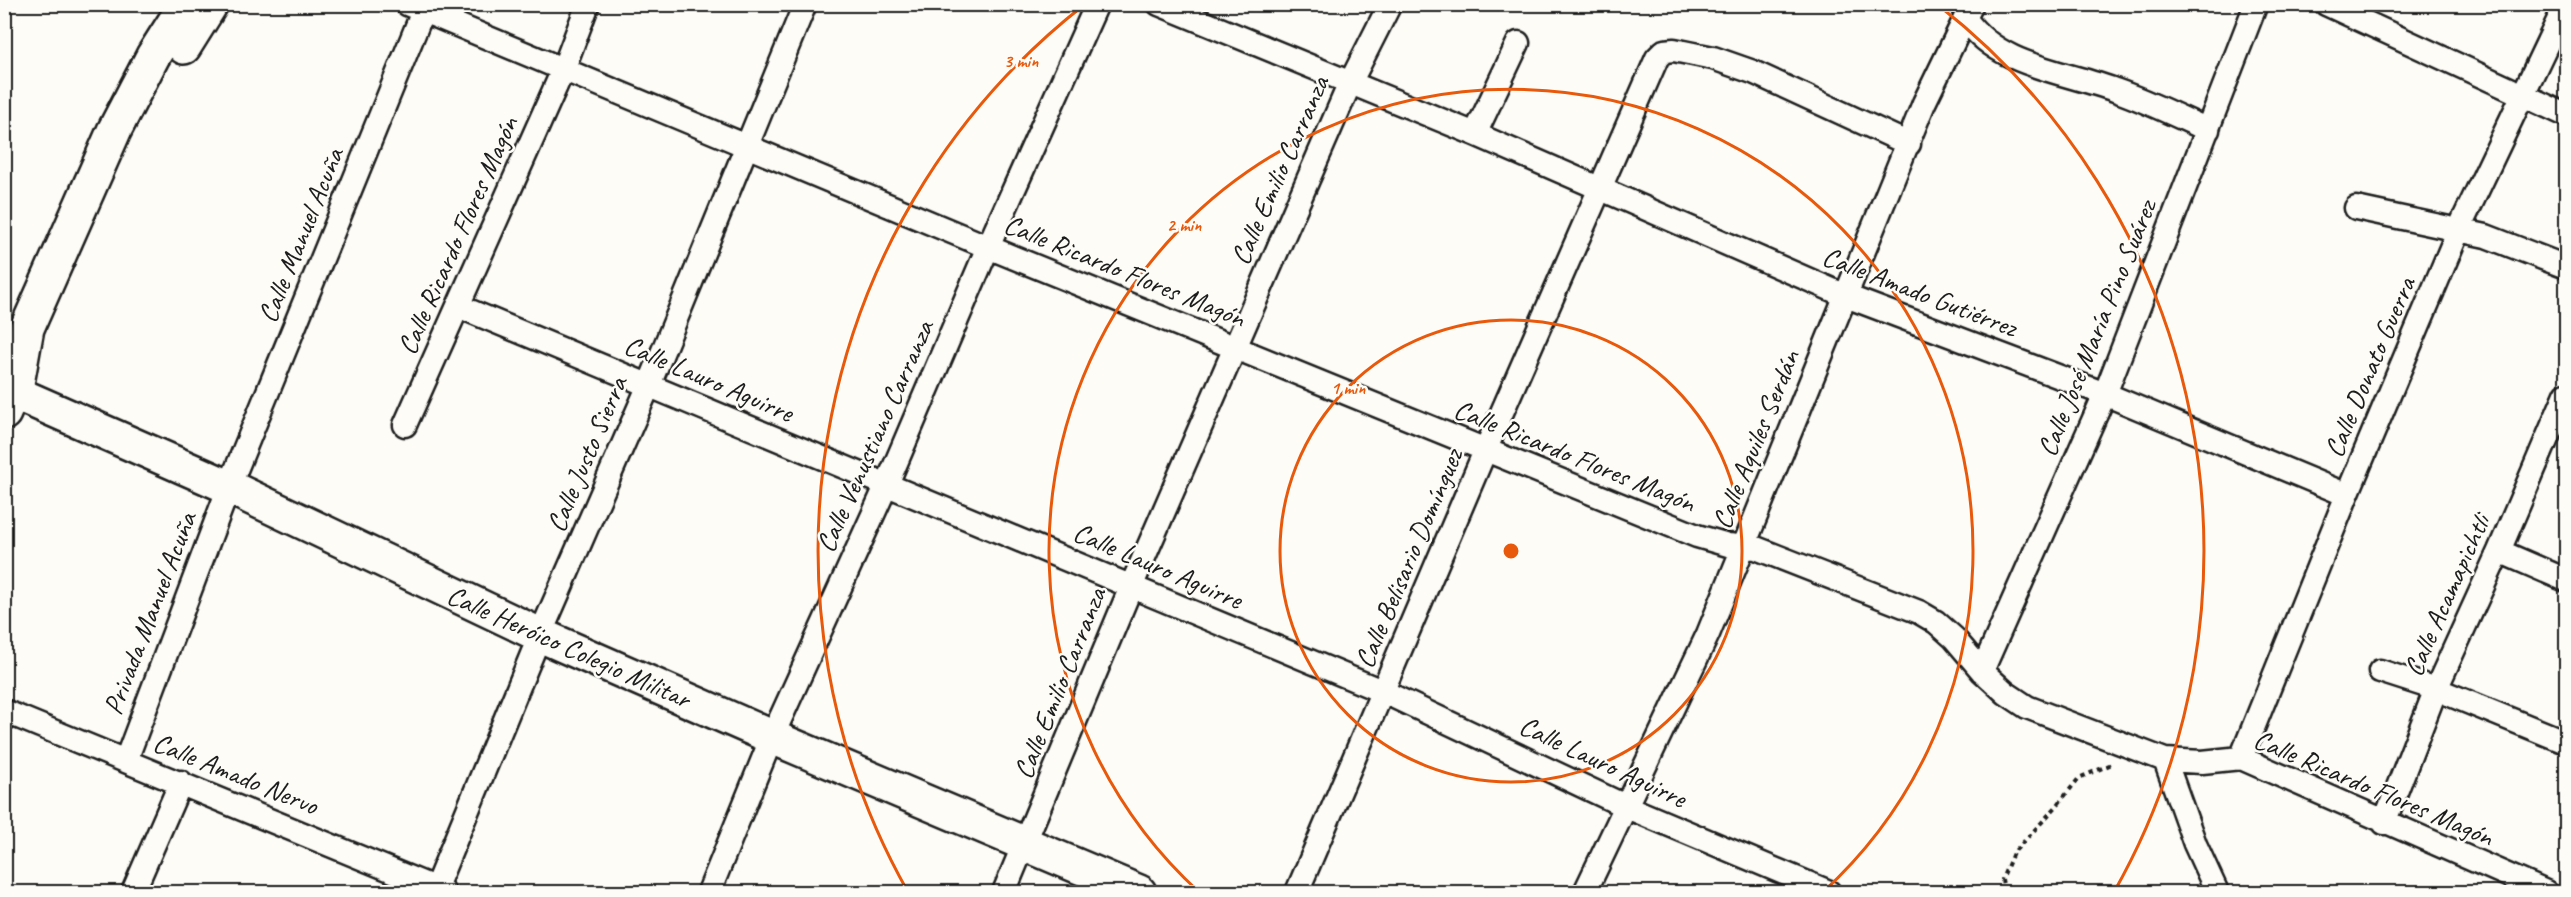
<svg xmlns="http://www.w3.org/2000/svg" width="2571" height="897" font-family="Caveat,sans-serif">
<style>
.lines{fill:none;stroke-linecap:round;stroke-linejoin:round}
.minor-casing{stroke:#1c1c1c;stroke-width:27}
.secondary-casing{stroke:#1c1c1c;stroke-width:38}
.primary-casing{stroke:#1c1c1c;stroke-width:38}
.path{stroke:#1c1c1c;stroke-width:4;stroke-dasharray:4.5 4.5;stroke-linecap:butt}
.minor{stroke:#fdfcf7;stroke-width:22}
.secondary{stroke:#fdfcf7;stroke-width:33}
.primary{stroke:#fdfcf7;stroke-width:33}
.ring{fill:none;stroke:#e8590c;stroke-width:3}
.labels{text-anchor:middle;stroke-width:5;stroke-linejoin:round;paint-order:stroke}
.street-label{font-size:28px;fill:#1c1c1c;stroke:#fdfcf7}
.centre{fill:#e8590c;stroke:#fdfcf7;stroke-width:3}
.ring-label{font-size:18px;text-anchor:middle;font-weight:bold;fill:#e8590c;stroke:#fdfcf7;stroke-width:5;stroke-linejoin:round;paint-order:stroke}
</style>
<rect width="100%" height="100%" fill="#fdfcf7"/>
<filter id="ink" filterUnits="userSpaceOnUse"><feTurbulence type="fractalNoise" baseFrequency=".0167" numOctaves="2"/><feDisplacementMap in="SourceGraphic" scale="12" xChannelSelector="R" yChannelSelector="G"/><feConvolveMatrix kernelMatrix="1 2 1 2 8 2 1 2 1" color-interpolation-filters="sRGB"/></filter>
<g filter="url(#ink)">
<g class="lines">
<!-- minor casing -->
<g class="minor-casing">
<path id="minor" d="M407 4 988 247 1697 536 1728 545 1756 548 1919 612 1936 622 1954 638 1982 671 2006 693 2027 707 2165 760 2202 762 2241 758 2546 892
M1159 4 1475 134 1846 296 2105 394 2347 495
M2326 4 2566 115
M1965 18C1998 67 2064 71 2115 90 2147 101 2177 116 2208 130
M1475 134 1518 43
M2356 208 2486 236 2566 267
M458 306 1384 692 1627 807 1829 892
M405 425 563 70 588 4
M2499 551 2566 580
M1982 671 2105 394 2256 4
M2380 671 2436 689 2566 742
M4 711 444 892
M2241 758 2347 495 2459 229 2566 4
M126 760 229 487 426 4
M2165 760 2195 844 2217 892
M2384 823 2436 689 2499 551 2566 394
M133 892 181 782
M434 892 540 635 649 385 805 4
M709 892 772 737 887 484 988 247 1097 4
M1004 892 1131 587 1350 83 1390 4
M1297 892 1485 451 1657 58 1664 51 1674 50 1713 58 1753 72 1909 144
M1585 892 1708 634 1924 103 1972 4"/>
</g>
<!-- secondary casing -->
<g class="secondary-casing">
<path id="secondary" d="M4 413 13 392 229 487 540 635 772 737 1139 892"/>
</g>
<!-- primary casing -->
<g class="primary-casing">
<path id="primary" d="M184 47 211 4
M4 388 13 392 18 378 27 328 114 131 153 56 186 4"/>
</g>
<!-- path -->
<path class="path" d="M2004 892 2002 879 2013 853 2056 807 2079 778 2114 763"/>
<!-- minor -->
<use href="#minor" class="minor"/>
<!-- secondary -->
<use href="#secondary" class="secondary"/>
<!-- primary -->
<use href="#primary" class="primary"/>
</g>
</g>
<!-- distance rings -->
<g class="ring">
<circle cx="1511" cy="551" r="231"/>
<path d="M1199 892A462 462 0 1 1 1823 892"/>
<path d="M908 892A693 693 0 0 1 1084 5M1938 5A693 693 0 0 1 2114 892"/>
</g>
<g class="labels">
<!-- street labels -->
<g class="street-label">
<text transform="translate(1279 170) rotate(-66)" y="10">Calle Emilio Carranza</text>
<text transform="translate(300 235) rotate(-68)" y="10">Calle Manuel Acuña</text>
<text transform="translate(457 235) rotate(-66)" y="10">Calle Ricardo Flores Magón</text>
<text transform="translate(1125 270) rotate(22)" y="10">Calle Ricardo Flores Magón</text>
<text transform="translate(1920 291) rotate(21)" y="10">Calle Amado Gutiérrez</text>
<text transform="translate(2096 328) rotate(-68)" y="10">Calle José María Pino Suárez</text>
<text transform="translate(2369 367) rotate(-67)" y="10">Calle Donato Guerra</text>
<text transform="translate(709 378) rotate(23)" y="10">Calle Lauro Aguirre</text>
<text transform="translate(874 436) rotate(-66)" y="10">Calle Venustiano Carranza</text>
<text transform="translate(1755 439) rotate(-68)" y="10">Calle Aquiles Serdán</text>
<text transform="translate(586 454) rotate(-67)" y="10">Calle Justo Sierra</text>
<text transform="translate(1575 455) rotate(22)" y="10">Calle Ricardo Flores Magón</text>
<text transform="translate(1408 558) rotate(-67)" y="10">Calle Belisario Domínguez</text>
<text transform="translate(1158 565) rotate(23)" y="10">Calle Lauro Aguirre</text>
<text transform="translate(2446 595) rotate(-66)" y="10">Calle Acamapichtli</text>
<text transform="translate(149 613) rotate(-69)" y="10">Privada Manuel Acuña</text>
<text transform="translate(569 646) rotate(24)" y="10">Calle Heróico Colegio Militar</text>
<text transform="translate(1059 683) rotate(-68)" y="10">Calle Emilio Carranza</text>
<text transform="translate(1603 761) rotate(25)" y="10">Calle Lauro Aguirre</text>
<text transform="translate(236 773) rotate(22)" y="10">Calle Amado Nervo</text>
<text transform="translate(2374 787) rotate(23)" y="10">Calle Ricardo Flores Magón</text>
</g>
</g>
<circle cx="1511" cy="551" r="9" class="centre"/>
<g class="ring-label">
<text x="1021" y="67">3 min</text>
<text x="1184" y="231">2 min</text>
<text x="1348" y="394">1 min</text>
</g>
<!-- margin -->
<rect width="2571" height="897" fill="none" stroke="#fdfcf7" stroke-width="24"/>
<rect x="12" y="12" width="2547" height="873" fill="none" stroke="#1c1c1c" stroke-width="2" filter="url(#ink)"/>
</svg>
